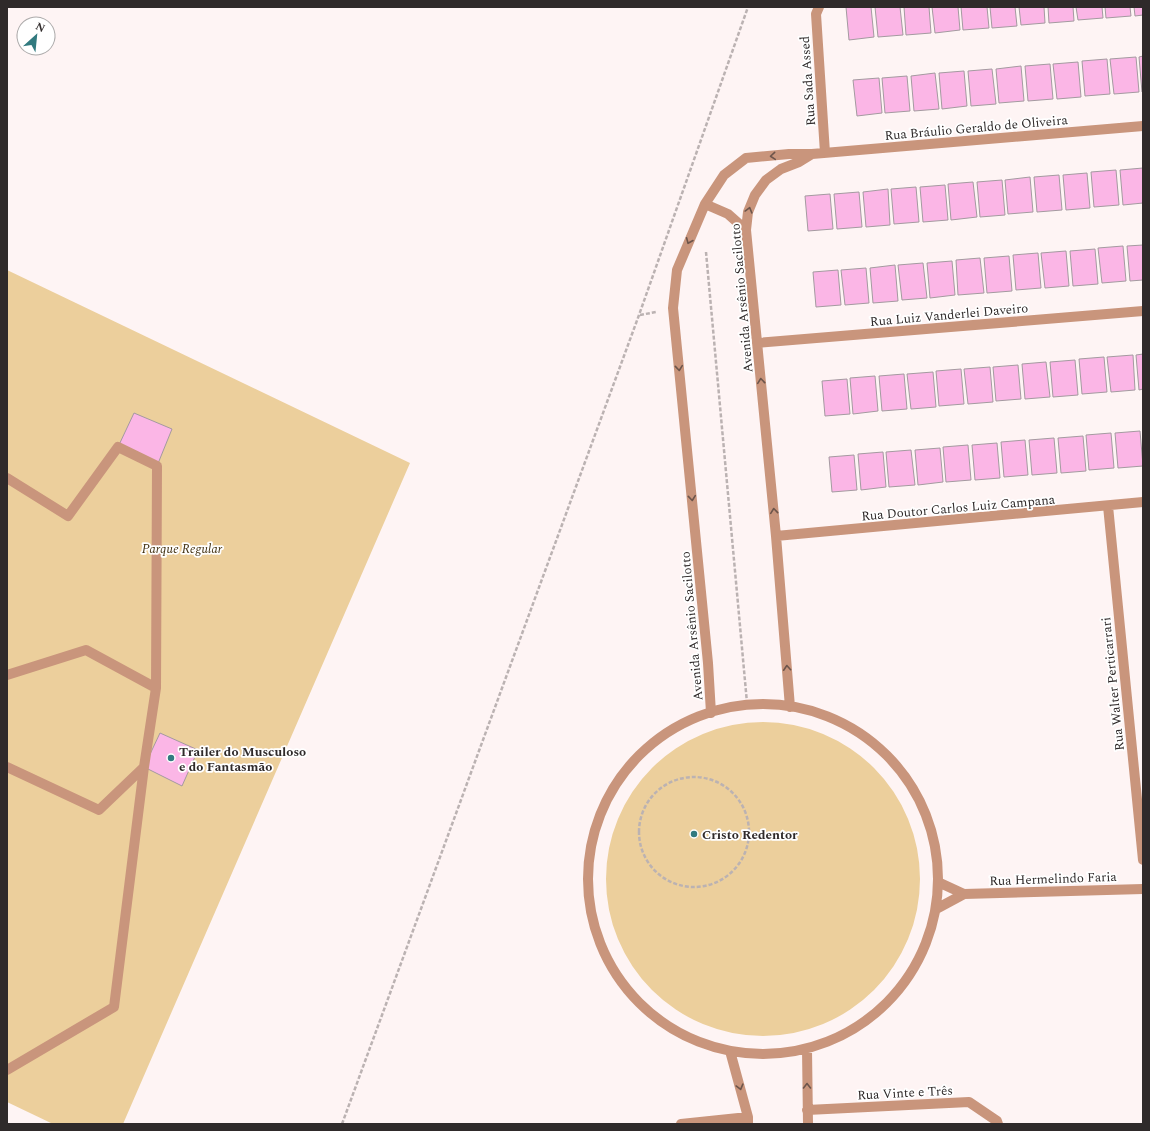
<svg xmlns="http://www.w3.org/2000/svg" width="1150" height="1131" font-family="Spectral,serif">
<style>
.green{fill:#eccf9c}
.building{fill:#fbb6e6;stroke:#a49aa0}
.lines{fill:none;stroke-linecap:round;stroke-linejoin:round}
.path{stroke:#bbb2b2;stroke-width:2.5;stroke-dasharray:4 2;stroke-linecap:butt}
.minor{stroke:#c9957c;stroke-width:10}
.oneway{stroke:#6d554b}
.poi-dot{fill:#317a7f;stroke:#fff;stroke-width:1.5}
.labels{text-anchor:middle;stroke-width:3.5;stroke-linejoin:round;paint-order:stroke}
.street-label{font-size:13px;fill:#2f2a2a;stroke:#fff}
.park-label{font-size:13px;font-style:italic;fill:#433212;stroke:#fff}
.poi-label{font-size:13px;font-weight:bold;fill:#2f2a2a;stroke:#fff;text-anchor:start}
</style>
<rect width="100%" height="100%" fill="#fef4f4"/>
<!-- green -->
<path class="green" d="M7 270 410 463 123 1124H53L7 1102Z
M606 879a157 157 0 1 1 314 0a157 157 0 1 1-314 0Z"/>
<!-- building -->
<path class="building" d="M846 7H871L874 37 849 40Z
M875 7H900L903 35 878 37Z
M904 7H929L931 33 906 35Z
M932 7H958L960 30 935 33Z
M961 7H987L989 28 963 30Z
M990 7H1015L1017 26 992 28Z
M1019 7H1044L1045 23 1021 25Z
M1048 7H1073L1074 21 1049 23Z
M1076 7H1102L1103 18 1078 20Z
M1105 7H1130L1131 16 1106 18Z
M1134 7H1143V15L1135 16Z
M1143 56V92H1142L1139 57Z
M1136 57 1139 92 1114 94 1110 59Z
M1107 59 1110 94 1085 96 1082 61Z
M1078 62 1081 97 1057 99 1053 64Z
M1050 64 1053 99 1028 101 1025 66Z
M1021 66 1024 101 999 103 996 69Z
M992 69 996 104 971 106 968 71Z
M964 71 967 106 942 109 939 73Z
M935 73 939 109 914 111 911 76Z
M907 76 910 111 885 113 882 78Z
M879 78 882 113 857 116 853 80Z
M1143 168V203L1123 205 1120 170Z
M1116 170 1119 205 1094 207 1091 172Z
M1087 173 1090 208 1066 210 1063 175Z
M1059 175 1062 210 1037 212 1034 177Z
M1030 177 1033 212 1008 214 1005 180Z
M1002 180 1005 215 980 217 977 182Z
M973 182 977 217 951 220 948 184Z
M945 185 948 220 923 222 920 187Z
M916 187 919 222 894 224 891 189Z
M888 189 890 225 866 227 863 192Z
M859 192 862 227 837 229 834 194Z
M830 194 833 229 808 231 805 196Z
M1143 245V280L1130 281 1127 246Z
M1123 246 1126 281 1102 283 1098 248Z
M1095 249 1098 284 1073 286 1070 251Z
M1066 251 1069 286 1045 288 1041 253Z
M1038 253 1041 288 1016 290 1013 255Z
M1009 256 1012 291 987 293 984 258Z
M980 258 984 293 958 295 956 260Z
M952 261 955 295 930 298 927 263Z
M923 263 927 298 902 300 898 265Z
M895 265 898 301 873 303 870 268Z
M866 268 869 303 845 305 841 270Z
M838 270 841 305 816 307 813 272Z
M1143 354V389L1139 390 1136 355Z
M1133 355 1135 390 1111 392 1107 357Z
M1104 357 1107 392 1082 394 1079 359Z
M1075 360 1078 395 1053 397 1050 362Z
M1046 362 1050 397 1025 399 1022 364Z
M1018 365 1021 399 996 401 993 367Z
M990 367 993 402 968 404 964 369Z
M961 369 964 404 939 406 936 371Z
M933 372 936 407 911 409 907 374Z
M904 374 907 409 882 411 879 376Z
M875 376 878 411 853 414 850 378Z
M847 379 850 414 825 416 822 381Z
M134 413 172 429 157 466 118 447Z
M1140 431 1143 466 1118 468 1115 433Z
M1111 433 1114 468 1089 470 1086 435Z
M1083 436 1086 471 1061 473 1058 438Z
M1054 438 1057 473 1032 475 1029 440Z
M1025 440 1028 475 1004 477 1001 442Z
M997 443 1000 478 975 480 972 445Z
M968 445 971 480 946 482 943 447Z
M940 448 943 482 918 485 915 450Z
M911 450 915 485 889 487 886 452Z
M883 452 886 487 861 490 858 454Z
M854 455 857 490 832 492 829 457Z
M160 733 198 750 182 786 144 767Z"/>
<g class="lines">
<!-- path -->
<path class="path" d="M706 252 747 703
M640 315 656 312
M639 832a55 55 0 1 1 110 0a55 55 0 1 1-110 0Z
M342 1124 639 315 748 7"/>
<!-- minor -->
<path class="minor" d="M819 7 816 14 825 153
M705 204 728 214 746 230
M757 343 1143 311
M7 478 68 516 118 447 157 466 156 688 144 767
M1108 506 1143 860
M776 536 1143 502
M7 675 86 650 156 688
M588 879a175 175 0 1 1 350 0a175 175 0 1 1-350 0Z
M790 707 776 536 746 230 748 212 755 195 766 180 781 169 799 162 812 154
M711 713 708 663 673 308 677 270 705 204 724 175 746 158 789 154H812L1143 126
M7 767 99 810 144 767 114 1007 7 1070
M938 882 964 894
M938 908 964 894 1143 889
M807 1049 808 1124
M730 1051 748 1117V1124
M807 1110 969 1102 997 1121 998 1124
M681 1124 748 1117"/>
</g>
<!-- one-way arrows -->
<defs><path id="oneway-chevron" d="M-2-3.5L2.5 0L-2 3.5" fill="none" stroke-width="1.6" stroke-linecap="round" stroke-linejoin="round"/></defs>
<g class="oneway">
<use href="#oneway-chevron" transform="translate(773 156) rotate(175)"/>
<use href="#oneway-chevron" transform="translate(749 210) rotate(-75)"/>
<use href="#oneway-chevron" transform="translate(689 241) rotate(113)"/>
<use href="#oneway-chevron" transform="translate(679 368) rotate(84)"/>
<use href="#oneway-chevron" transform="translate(761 381) rotate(-96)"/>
<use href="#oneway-chevron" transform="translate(692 498) rotate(84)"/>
<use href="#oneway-chevron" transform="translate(774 511) rotate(-96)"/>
<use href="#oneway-chevron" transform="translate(787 668) rotate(-94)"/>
<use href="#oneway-chevron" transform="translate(807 1086) rotate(-90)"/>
<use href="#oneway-chevron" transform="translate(740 1087) rotate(75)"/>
</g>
<!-- markers -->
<g class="poi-dot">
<circle cx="171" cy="758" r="4"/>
<circle cx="694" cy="834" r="4"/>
</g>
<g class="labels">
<!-- street labels -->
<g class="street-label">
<text transform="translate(807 81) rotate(-94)" y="5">Rua Sada Assed</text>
<text transform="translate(976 127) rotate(-5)" y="5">Rua Bráulio Geraldo de Oliveira</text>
<text transform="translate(741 298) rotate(-95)" y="5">Avenida Arsênio Sacilotto</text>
<text transform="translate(949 314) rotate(-5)" y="5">Rua Luiz Vanderlei Daveiro</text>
<text transform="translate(958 507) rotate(-5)" y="5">Rua Doutor Carlos Luiz Campana</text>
<text transform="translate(691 626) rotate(-95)" y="5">Avenida Arsênio Sacilotto</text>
<text transform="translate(1112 684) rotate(-96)" y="5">Rua Walter Perticarrari</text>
<text transform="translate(1053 878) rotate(-2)" y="5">Rua Hermelindo Faria</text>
<text transform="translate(905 1092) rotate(-3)" y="5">Rua Vinte e Três</text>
</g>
<!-- park labels -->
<g class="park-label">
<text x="182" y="553">Parque Regular</text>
</g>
<!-- poi labels -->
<g class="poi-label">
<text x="179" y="756">Trailer do Musculoso<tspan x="179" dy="15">e do Fantasmão</tspan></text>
<text x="702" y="839">Cristo Redentor</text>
</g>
</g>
<!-- border -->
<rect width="1150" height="1131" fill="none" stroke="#2f2a2a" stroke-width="16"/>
<!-- north arrow -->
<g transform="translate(36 36) rotate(27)"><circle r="19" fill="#ffffff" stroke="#acaaaa"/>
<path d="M0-3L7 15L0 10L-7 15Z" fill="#317a7f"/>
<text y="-6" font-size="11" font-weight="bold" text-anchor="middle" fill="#2f2a2a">N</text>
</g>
</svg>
